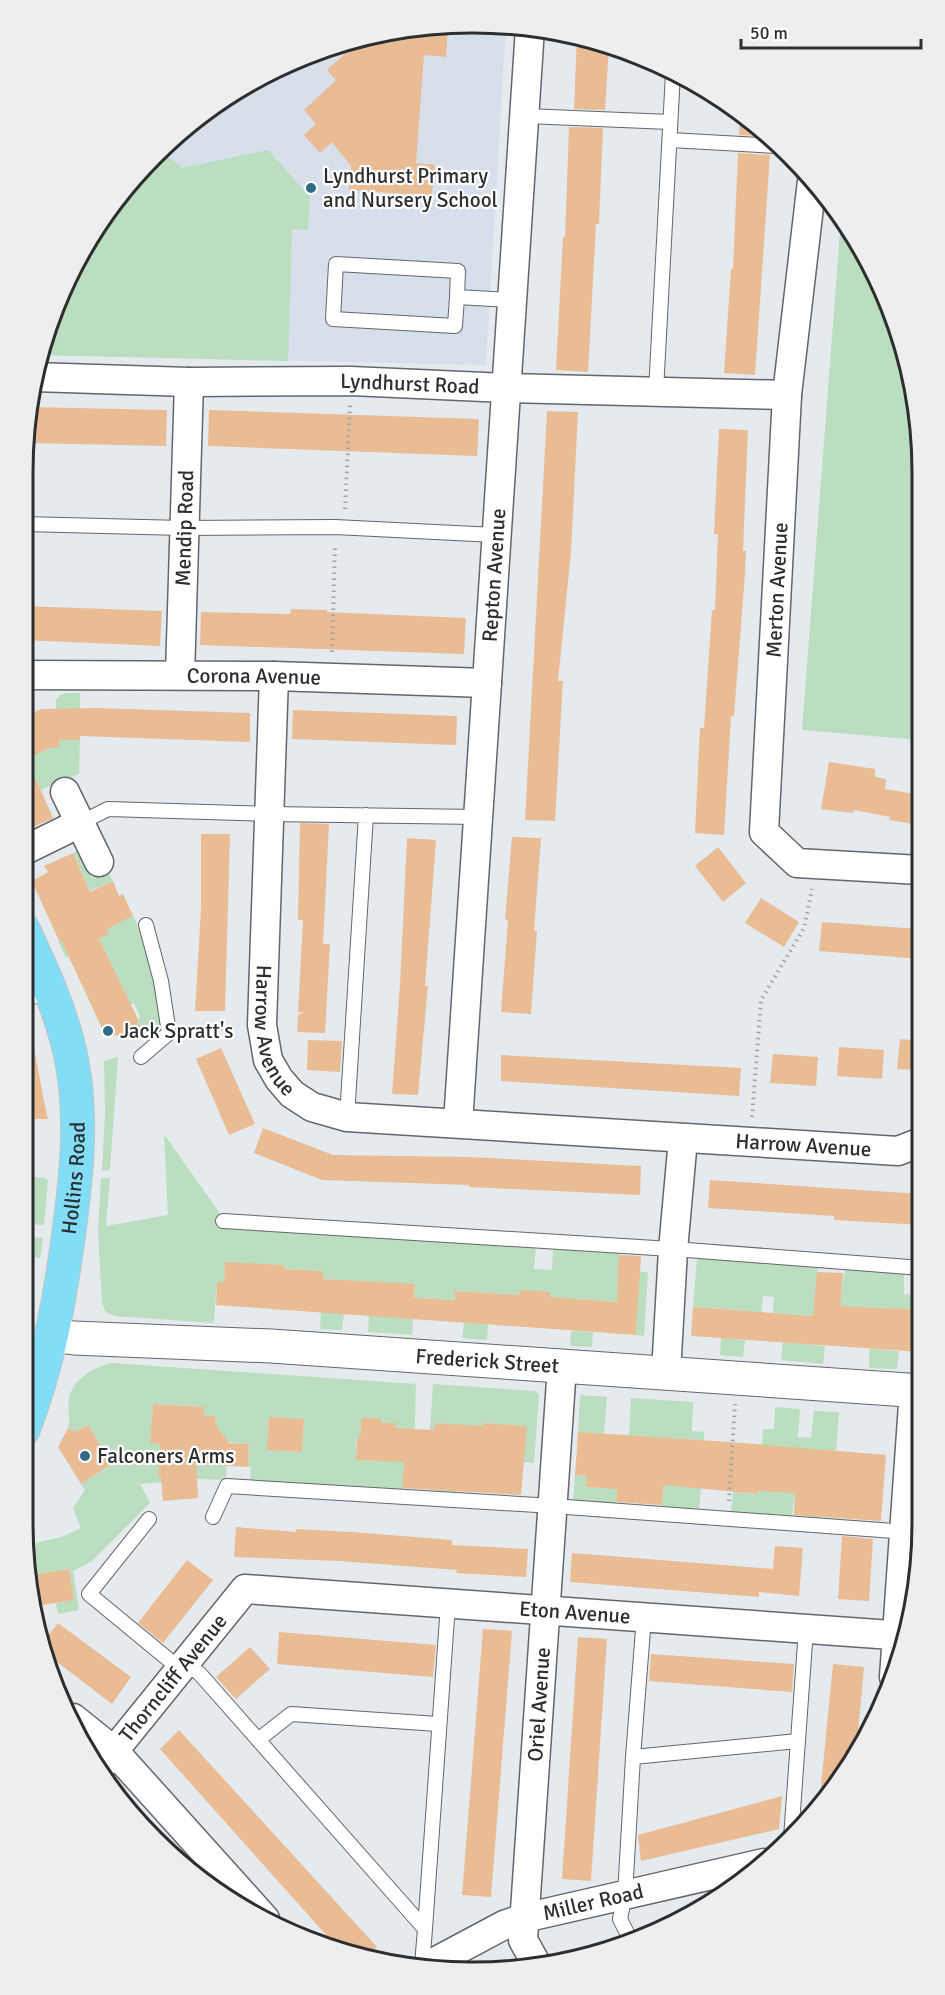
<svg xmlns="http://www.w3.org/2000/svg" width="945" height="1995" font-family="Signika,sans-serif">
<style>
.built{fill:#d6dfea}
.green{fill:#badebf;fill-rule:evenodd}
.building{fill:#e9bc94}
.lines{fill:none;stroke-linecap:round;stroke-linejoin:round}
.service-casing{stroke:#63676b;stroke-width:16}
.minor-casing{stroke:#63676b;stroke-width:31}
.secondary-casing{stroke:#63676b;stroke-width:35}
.primary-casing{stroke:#c4c4c5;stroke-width:35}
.path{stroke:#9fa3a7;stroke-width:4;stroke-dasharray:1.5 4.5;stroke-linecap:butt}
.service{stroke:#fff;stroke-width:14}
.minor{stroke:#fff;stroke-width:28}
.secondary{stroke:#fff;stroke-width:33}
.primary{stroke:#82ddf7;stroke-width:33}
.poi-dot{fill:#306c83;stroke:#fff;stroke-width:2}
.labels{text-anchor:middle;stroke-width:4.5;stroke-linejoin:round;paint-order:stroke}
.poi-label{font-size:21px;fill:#2c2e30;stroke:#fff;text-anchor:start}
.street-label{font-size:21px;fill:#2c2e30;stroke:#fff}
.rim{fill:none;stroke:#2c2e30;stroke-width:3}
</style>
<rect width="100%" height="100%" fill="#e5eaef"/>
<!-- built -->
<path class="built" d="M473 23 506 26 486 365 40 355 57 300 99 222 155 154 223 98 301 57 385 31Z"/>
<!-- green -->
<path class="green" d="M160 149 182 168 268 150 310 197 308 230 292 229 288 361 40 355 57 300 99 222Z
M841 219 888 301 919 413 920 740 802 730Z
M66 693H80V709H56V700L60 695Z
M59 740H80L79 774 41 790 23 752 39 744 43 752 50 748 59 747Z
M79 850 92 878 108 871 113 881 90 891 73 853Z
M133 916 144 938 156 993 161 1025 142 1031 137 1020 140 1017 134 1003 130 1005 100 941 66 958 58 941 75 933 81 947 109 934 103 920 121 922Z
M118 1057 110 1170 102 1171 105 1113 104 1061Z
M164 1134 221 1215 536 1245 534 1269 552 1270 553 1247 620 1252 619 1271 648 1272 644 1336 636 1335 638 1303 618 1293 617 1302 532 1296V1291L520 1290V1295L456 1291 453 1322 436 1299 423 1298 413 1318 412 1335 368 1332 369 1315 413 1318 415 1285 323 1279V1271L291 1269 283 1289 284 1265 225 1263 224 1282H217L214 1323 115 1316 106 1313 102 1303 98 1231 101 1178H110L106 1226 168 1215Z
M23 1176 45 1178 48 1180 44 1225 28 1224 31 1184 23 1183Z
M23 1237 43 1238 40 1258 23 1255Z
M697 1258 818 1266 816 1290 841 1294 845 1268 904 1271V1294L920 1295 922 1276V1312L901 1321 902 1309 894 1308 893 1320 873 1349 899 1351 897 1369 869 1368 870 1320 858 1307 839 1306 827 1317 773 1313 774 1297 763 1296 759 1341 748 1320V1311L693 1307Z
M321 1311 344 1313 342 1330 320 1329Z
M464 1323 488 1324 487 1340 462 1338Z
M571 1331 593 1332 592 1347 570 1346Z
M721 1338 745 1340 743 1357 720 1355Z
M783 1342 825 1346 823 1364 781 1360Z
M111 1363 416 1384 414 1461H404L402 1489 250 1481 251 1467H248L249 1444 228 1442 226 1480 197 1479 140 1484 150 1503 92 1561 73 1571 79 1610 58 1614 56 1603 74 1600 69 1569 31 1575 26 1545 62 1537 81 1528 73 1508 85 1490 81 1484 112 1464 88 1425 77 1432 68 1428C71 1418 67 1409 69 1399 72 1379 94 1367 111 1363ZM153 1404 204 1407V1416H216L215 1427 221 1432 220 1437 201 1439 199 1465 175 1463 173 1478 158 1477 160 1444 150 1443ZM269 1417 304 1419 302 1452 268 1450ZM361 1419H380L381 1423H395L397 1461 356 1460V1439L360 1438Z
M433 1384 535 1391 539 1395 534 1463 524 1462 526 1426 483 1423 480 1459 457 1476 456 1492 436 1491 437 1467 471 1426 435 1423 434 1430H430Z
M580 1395 607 1397 604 1434 578 1432Z
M631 1398 693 1402 692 1431 704 1432V1440L629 1436Z
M775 1407 800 1409 798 1437 811 1438 814 1411 839 1412 836 1452 762 1446 763 1429H774Z
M602 1470 701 1488 699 1509 662 1506 664 1486 641 1488 640 1504 636 1503 638 1484 617 1486 616 1504 573 1501 575 1475 587 1476V1487L601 1488Z
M759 1482 769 1491 782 1492 784 1484 819 1498 818 1518 807 1517 808 1494 795 1493 792 1516 731 1512 733 1492 758 1494Z"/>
<!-- building -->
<path class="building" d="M448 25 446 57 424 55 416 163 435 165 432 196 349 190 351 166 332 142 320 153 304 135 316 124 304 110 336 80 327 70 362 38 385 31Z
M577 36 609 46 605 110 574 109Z
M740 112 747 116 767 136 739 135Z
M569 127 603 128 599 224H596L588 372 556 370 563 237H565Z
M738 153 770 155 755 375 724 373 731 269H733Z
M29 407 167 410 166 446 25 443Z
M209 410 479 419 477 456 208 446Z
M547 411 578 412 571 552 558 681H563L555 821 525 820Z
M719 429 748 430 743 551H746L745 574 734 716H731L724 835 695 833 700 728H704L712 610H715L718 534H714Z
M22 606 162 611 160 646 22 640Z
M291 609 327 610V612L466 618 464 654 200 645 201 612 290 614Z
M96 708 250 713V742L80 736V740H59V747L50 748 27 759 53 818 22 832V717L42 709Z
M293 710 457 716 456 745 292 739Z
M829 762 875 769V777L886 779 885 789 920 795V825L889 820 890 817 854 810 853 813 821 809Z
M300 823 329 824 323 944H330L325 1033 297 1032 298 1015 304 1012H298L303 920H298Z
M201 834H230L225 1011H195L201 909Z
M512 837 541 838 534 931H537L531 1014 501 1012 508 920 505 919Z
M407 838 436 840 425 986H428L418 1095 392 1094 400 984Z
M718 847 746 883 723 902 695 866Z
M73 853 90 892 113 881 119 896 123 894 133 916 107 929 109 934 99 939 138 1019 137 1020 142 1031 106 1037 61 940 59 941 32 881 48 872 44 866Z
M761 898 799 922 784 947 745 923Z
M822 922 920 929 921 959 819 951Z
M32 1038 44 1101 48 1119H22V1039Z
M900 1039 921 1041V1070L897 1069Z
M308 1040 342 1041 340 1072 307 1070Z
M839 1047 884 1050 882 1079 837 1076Z
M221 1048 255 1124 229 1135 196 1059Z
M773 1054 818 1057 816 1086 770 1083Z
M501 1055 741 1068 739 1096 501 1081Z
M263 1128 333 1155 470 1157 641 1166 640 1195 469 1187V1185L322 1180 254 1153Z
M710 1180 921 1194V1225L834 1220V1216L708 1208Z
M619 1255 641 1256 636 1335 216 1305 217 1282H224L225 1262 284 1265V1269L323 1271V1279L415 1284 414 1298 455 1300V1291L520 1295V1290L550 1292V1297L617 1302Z
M817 1272 843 1273 840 1306 894 1309V1308L919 1310V1312H922V1352L691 1336 693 1307 813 1316Z
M153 1404 204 1407V1416H216L215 1424 229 1443 249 1444 248 1467 196 1464 198 1498 163 1501 161 1477H158L160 1444 150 1443Z
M269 1417 304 1419 302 1452 267 1450Z
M361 1418 381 1419V1423H396L395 1428 434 1430 435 1423 482 1426 483 1423 527 1426 521 1495 402 1488 404 1462 356 1460 357 1438H360Z
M88 1425 112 1464 81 1484 58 1447 68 1428 77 1432Z
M578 1432 730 1442 886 1455 881 1521 794 1515 795 1493 758 1491V1494L664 1485 662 1505 616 1502 617 1489 586 1487 587 1476 575 1475Z
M236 1527 296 1532V1529L352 1532 452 1540V1545L528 1549 526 1577 456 1573 457 1570 339 1561 234 1557Z
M842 1536 873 1539 869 1601 838 1599Z
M775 1546 803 1548 799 1596 759 1592V1597L570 1582 572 1553 773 1569Z
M187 1560 213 1580 163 1643 138 1623Z
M69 1569 74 1600 36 1606 31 1575Z
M58 1623 131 1677 112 1704 44 1652 42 1643Z
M483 1629 512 1631 491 1897 462 1895Z
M279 1632 436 1645 433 1677 277 1664Z
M578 1637 607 1639 591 1881 562 1879Z
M250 1647 270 1669 236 1699 216 1677Z
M651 1654 794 1664 792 1692 649 1681Z
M833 1664 864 1667 857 1745 819 1806Z
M179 1730 377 1947 366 1957 335 1945 160 1749Z
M782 1796 779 1829 641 1861 638 1835Z"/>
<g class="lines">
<!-- service casing -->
<g class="service-casing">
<path id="service" d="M526 116 670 122
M670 140 777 146
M457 297 458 271 336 264 333 319 455 326 457 297 512 300
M656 391 673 73
M23 524 183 528 335 527 495 535
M80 823 108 809 269 814 478 817
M23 1000 51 991
M141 1057 169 1033 161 981 146 925
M347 1117 366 815
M223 1221 687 1250 922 1268
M213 1517 227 1486 553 1506 921 1533
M149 1519 89 1594 180 1669
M185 1662 200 1674 425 1929 422 1965
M258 1740 291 1714 438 1724
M633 1757 644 1617
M791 1838 806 1629
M425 1929 448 1604
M630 1939 620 1919 625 1895 633 1757 797 1741"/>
</g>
<!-- minor casing -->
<g class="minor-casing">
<g id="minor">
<path d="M812 181 787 395 764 832 797 863 920 870"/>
<path id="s1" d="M34 377 189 382 351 381 506 388 787 395"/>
<path id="s2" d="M23 675 274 676 487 683"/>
<path id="s3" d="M180 675 189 382"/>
<path id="s4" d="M274 676 262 1025 268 1060 279 1079 292 1094 312 1107 347 1117 898 1151 921 1142"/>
<path d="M65 792 99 862"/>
<path d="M23 851 80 823"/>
<path id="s5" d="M458 1123 530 28"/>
<path d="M666 1373 673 1250 683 1139"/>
<path d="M894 1677 914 1390"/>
<path d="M73 1718 114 1751 265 1919"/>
<path id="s6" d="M100 1768 245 1589 906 1636"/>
<path id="s7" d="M429 1965 504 1925 524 1918 764 1863"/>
<path id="s8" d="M538 1967 523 1940 562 1366"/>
</g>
</g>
<!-- secondary casing -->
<g class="secondary-casing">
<g id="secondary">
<path id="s9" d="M52 1335 74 1338 271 1346 922 1391"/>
</g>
</g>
<!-- primary casing -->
<g class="primary-casing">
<g id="primary">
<path id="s10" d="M23 1430C47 1369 59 1305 68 1239 76 1180 83 1121 72 1062 63 1015 43 972 23 929"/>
</g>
</g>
<!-- path -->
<path class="path" d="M345 509 350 405
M332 652 335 545
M185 1031 237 1027
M752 1117 761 1000 804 928 812 889
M729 1501 735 1404"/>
<!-- service -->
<use href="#service" class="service"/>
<!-- minor -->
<use href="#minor" class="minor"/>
<!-- secondary -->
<use href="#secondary" class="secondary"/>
<!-- primary -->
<use href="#primary" class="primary"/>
</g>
<!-- markers -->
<g class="poi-dot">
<circle cx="311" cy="188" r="6"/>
<circle cx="108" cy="1031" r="6"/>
<circle cx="85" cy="1456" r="6"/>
</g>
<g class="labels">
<!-- poi labels -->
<g class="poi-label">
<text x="323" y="183">Lyndhurst Primary<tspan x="323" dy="24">and Nursery School</tspan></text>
<text x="120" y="1038">Jack Spratt's</text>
<text x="97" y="1463">Falconers Arms</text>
</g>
<!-- street labels -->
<g class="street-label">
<text dy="7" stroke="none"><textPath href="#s1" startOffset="376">Lyndhurst Road</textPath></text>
<text dy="7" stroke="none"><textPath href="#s3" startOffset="147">Mendip Road</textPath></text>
<text dy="7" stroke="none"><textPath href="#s5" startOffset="549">Repton Avenue</textPath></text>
<text transform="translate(777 590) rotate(-87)" y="7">Merton Avenue</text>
<text dy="7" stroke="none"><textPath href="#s2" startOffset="231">Corona Avenue</textPath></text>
<text dy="7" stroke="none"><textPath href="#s4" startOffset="357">Harrow Avenue</textPath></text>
<text dy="7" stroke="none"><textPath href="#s4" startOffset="944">Harrow Avenue</textPath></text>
<text dy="7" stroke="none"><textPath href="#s10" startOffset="258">Hollins Road</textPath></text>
<text dy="7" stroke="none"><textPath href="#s9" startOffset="436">Frederick Street</textPath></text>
<text dy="7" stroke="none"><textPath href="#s6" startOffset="561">Eton Avenue</textPath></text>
<text dy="7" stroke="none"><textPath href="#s6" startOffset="116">Thorncliff Avenue</textPath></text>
<text dy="7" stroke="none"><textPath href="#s8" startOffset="267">Oriel Avenue</textPath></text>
<text dy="7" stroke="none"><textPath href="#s7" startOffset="177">Miller Road</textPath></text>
</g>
</g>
<!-- crop -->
<path d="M0 0H945V1995H0ZM472 33H473A439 439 0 0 1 912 472V1523A439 439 0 0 1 473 1962H472A439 439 0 0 1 33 1523V472A439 439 0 0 1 472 33Z" fill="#eee" fill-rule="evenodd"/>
<path class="rim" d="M472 33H473A439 439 0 0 1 912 472V1523A439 439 0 0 1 473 1962H472A439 439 0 0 1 33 1523V472A439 439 0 0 1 472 33Z"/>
<!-- scale -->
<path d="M741 39v9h180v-9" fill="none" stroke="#2c2e30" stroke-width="3"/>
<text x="750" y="39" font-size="18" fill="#2c2e30" stroke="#ffffff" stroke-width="4.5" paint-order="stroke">50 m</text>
</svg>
